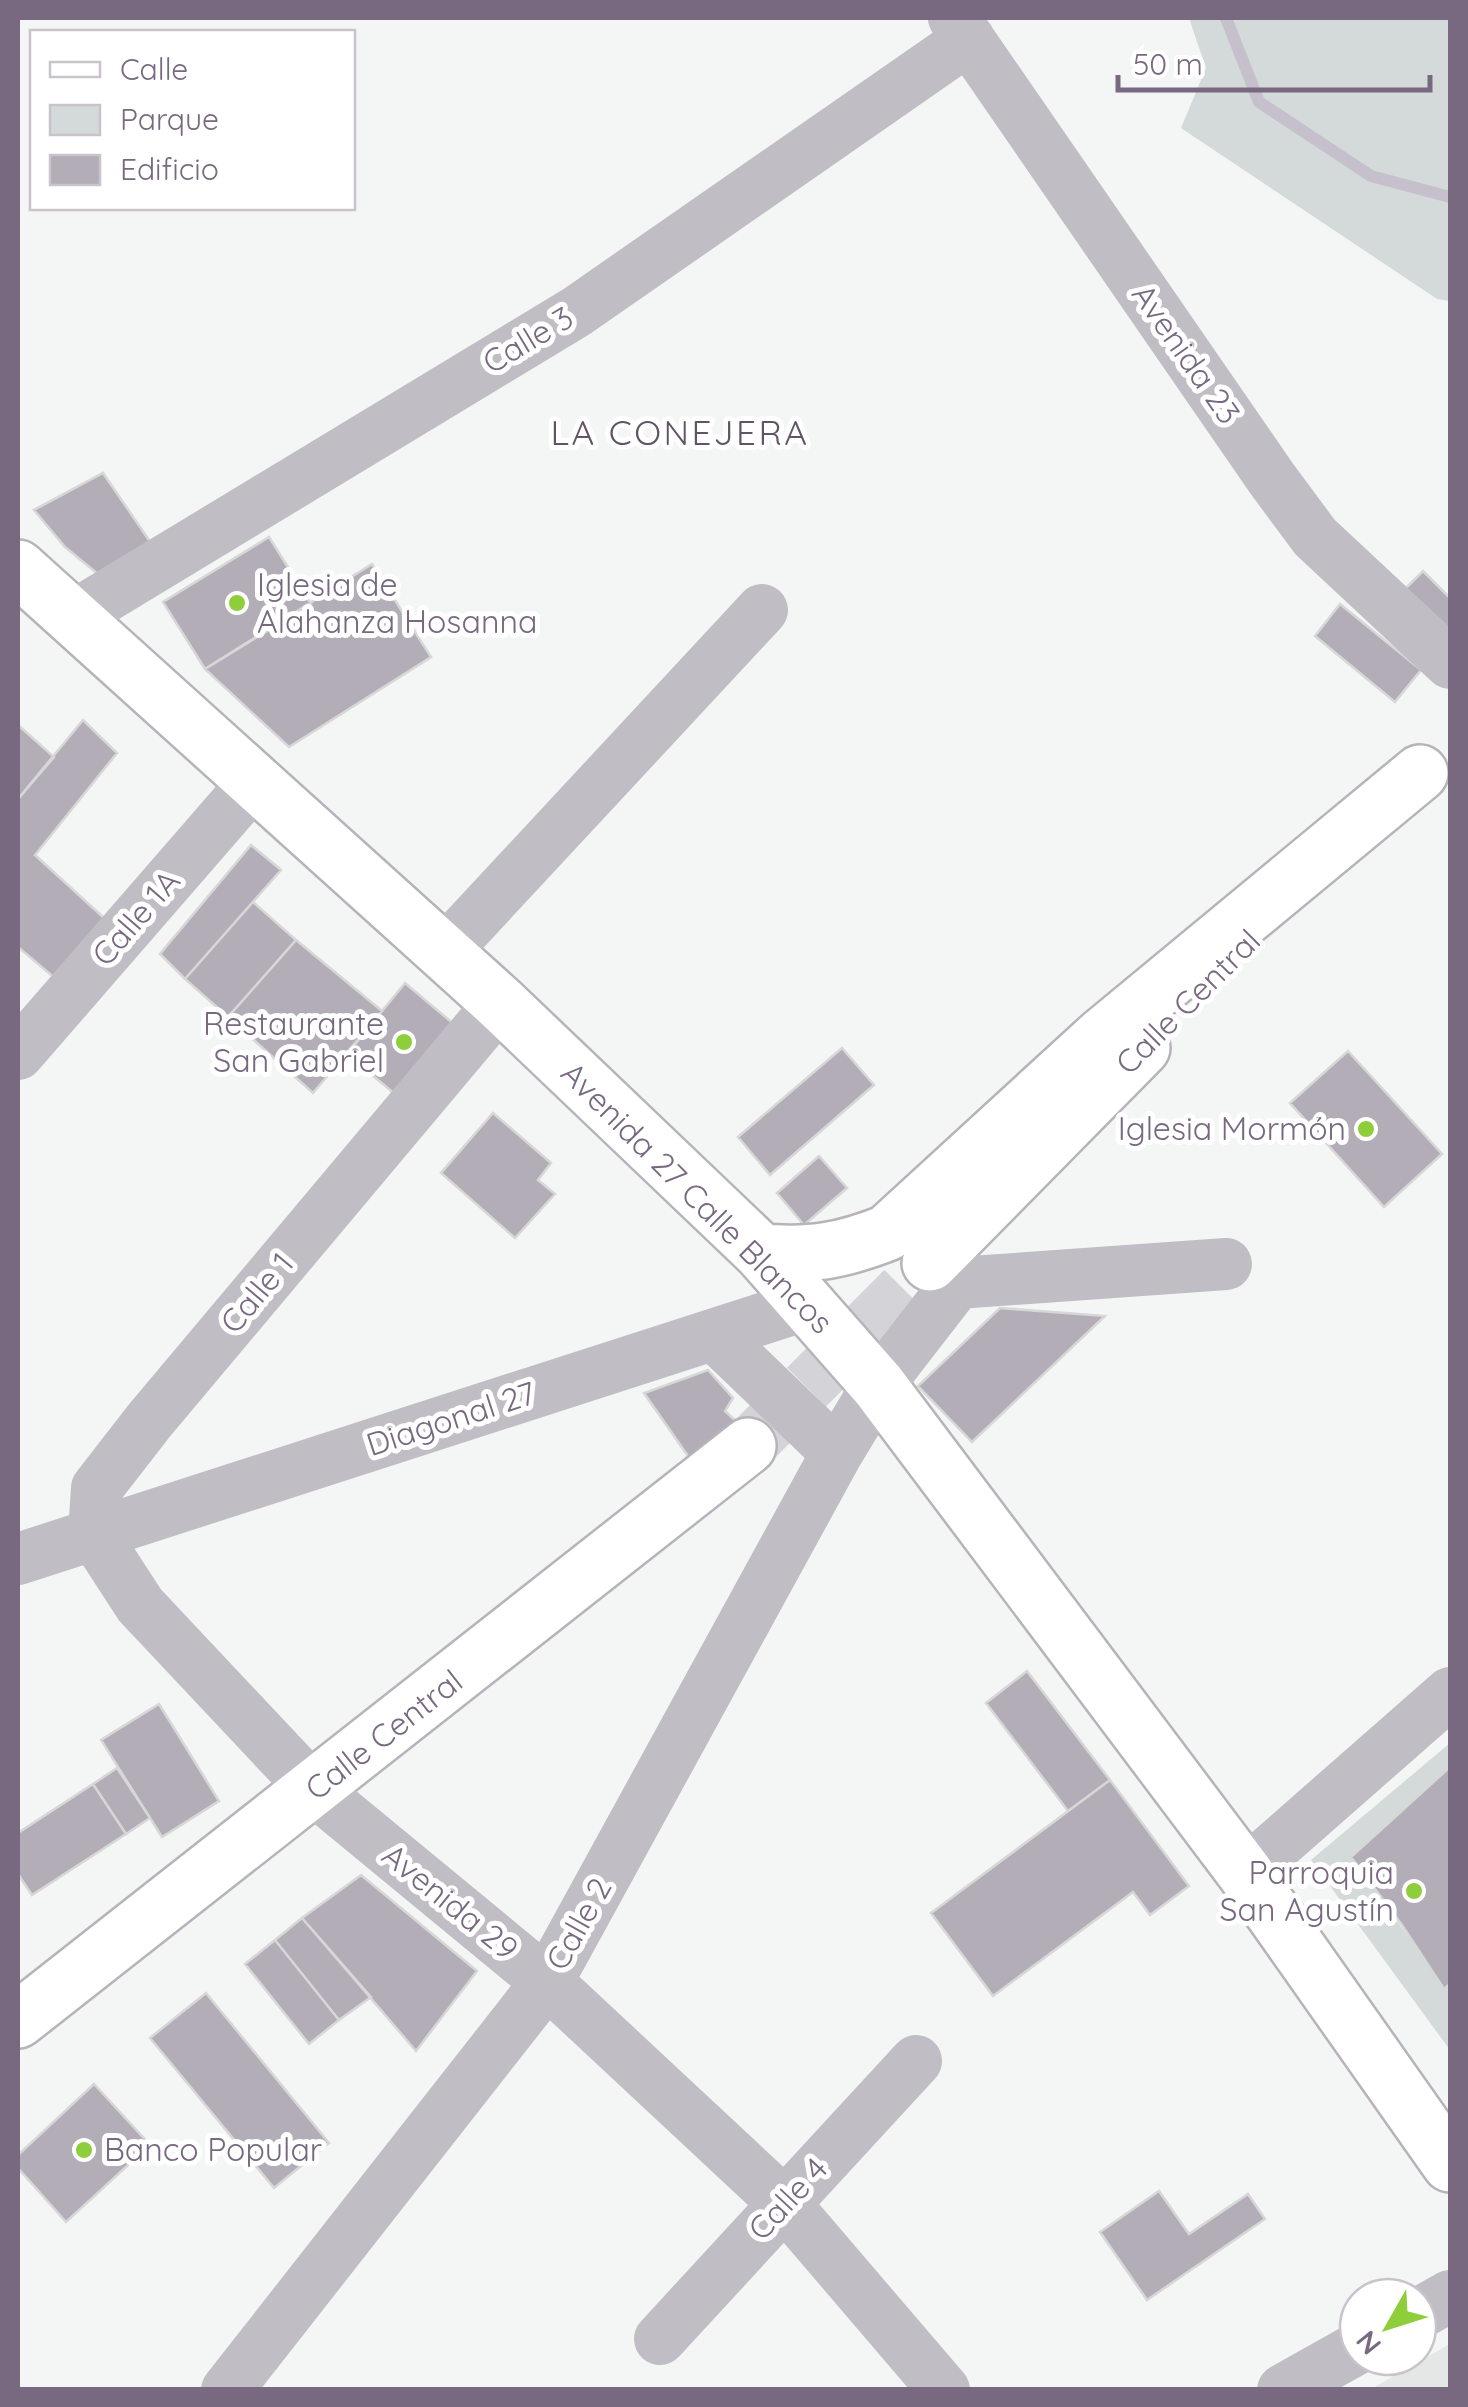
<svg xmlns="http://www.w3.org/2000/svg" width="1468" height="2407" font-family="Quicksand,sans-serif">
<style>
.built{fill:#e5e6e6}
.green{fill:#d3dad9}
.lines{fill:none;stroke-linecap:round;stroke-linejoin:round}
.stream{stroke:#c6c0cc;stroke-width:12}
.building{fill:#b3adb8;stroke:#d6d7d6;stroke-width:2.5}
.major-tunnel{stroke:#d4d3d7;stroke-width:55;stroke-dasharray:55 28;stroke-linecap:butt}
.major-casing{stroke:#b7b3ba;stroke-width:60}
.minor{stroke:#c1bdc4;stroke-width:52}
.major{stroke:#fff;stroke-width:55}
.poi-dot{fill:#8ece3b;stroke:#fff;stroke-width:4}
.labels{text-anchor:middle;stroke-width:10;stroke-linejoin:round;paint-order:stroke}
.street-label{font-size:32px;fill:#786980;stroke:#fff}
.poi-label{font-size:32px;fill:#786980;stroke:#fff;text-anchor:end}
.neighbourhood-label{font-size:35px;letter-spacing:2.5px;fill:#605566;stroke:#fff}
</style>
<rect width="100%" height="100%" fill="#f3f6f4"/>
<!-- built -->
<path class="built" d="M1450 2344V2389H1371Z"/>
<!-- green -->
<path class="green" d="M1189 18H1450V301L1437 299 1181 128 1206 68Z
M1450 1743V1767L1351 1857 1445 1988 1450 1984V2050L1311 1860Z"/>
<g class="lines">
<!-- stream -->
<path class="stream" d="M1226 18 1259 102 1371 176 1450 197"/>
</g>
<!-- building -->
<path class="building" d="M103 473 153 546 104 579 65 547 34 510Z
M269 537 311 604 205 669 163 602Z
M372 564 431 657 289 747 205 669Z
M1423 571 1450 598V647L1398 596Z
M1340 604 1421 670 1395 702 1315 636Z
M83 720 117 753 35 855 104 918 57 980 18 947V799Z
M18 725 54 757 18 799Z
M251 845 281 870 185 979 160 954Z
M253 902 296 940 228 1017 185 979Z
M296 940 382 1011 313 1093 228 1017Z
M405 983 462 1031 402 1100 347 1054Z
M842 1048 874 1085 770 1175 738 1137Z
M1348 1051 1442 1154 1384 1207 1290 1103Z
M493 1113 551 1163 538 1180 555 1194 515 1238 441 1173Z
M819 1156 847 1188 804 1225 777 1193Z
M1000 1308 1105 1316 972 1442 918 1386Z
M708 1370 733 1398 725 1411 740 1425 695 1466 644 1393Z
M1027 1671 1110 1780 1068 1811 986 1703Z
M159 1704 219 1801 162 1837 101 1740Z
M1450 1767V1984L1444 1989 1402 1925 1351 1857Z
M117 1768 150 1818 126 1834 93 1784Z
M1110 1780 1189 1886 1150 1915 1133 1892 993 1996 931 1913Z
M93 1784 126 1834 32 1895 18 1874V1833Z
M361 1875 477 1971 416 2051 302 1918Z
M302 1918 371 1997 339 2020 275 1940Z
M275 1940 339 2020 309 2044 245 1964Z
M206 1993 329 2143 274 2188 150 2038Z
M94 2084 150 2145 66 2222 18 2168V2155Z
M1159 2191 1189 2234 1248 2194 1265 2219 1147 2300 1100 2232Z"/>
<g class="lines">
<!-- major-tunnel -->
<path class="major-tunnel" d="M748 1446 930 1263"/>
<!-- major casing -->
<g class="major-casing">
<path id="major" d="M18 568 500 1003 761 1252 878 1385 1245 1873 1450 2164
M761 1252C811 1256 841 1251 887 1233L1102 1036 1420 773
M930 1263 1142 1048
M18 2020 748 1446"/>
</g>
<!-- minor -->
<path class="minor" d="M954 18 1272 479 1315 537 1450 663
M72 617 576 312 969 39
M444 952 762 610
M18 1054 255 781
M714 1335 837 1453
M94 1534 140 1605 314 1790 547 1982 784 2203 944 2390
M94 1534 97 1488 149 1421 500 1003
M18 1559 808 1304
M1245 1873 1450 1693
M1418 2314 1450 2296
M660 2339 916 2061
M227 2390 547 1982 837 1453 878 1385 957 1283 1226 1264
M1283 2390 1358 2348"/>
<!-- major -->
<use href="#major" class="major"/>
</g>
<!-- markers -->
<g class="poi-dot">
<circle cx="237" cy="603" r="10"/>
<circle cx="404" cy="1042" r="10"/>
<circle cx="1366" cy="1129" r="10"/>
<circle cx="1414" cy="1891" r="10"/>
<circle cx="84" cy="2150" r="10"/>
</g>
<g class="labels">
<!-- street labels -->
<g class="street-label">
<text transform="translate(528 340) rotate(-31)" y="11">Calle 3</text>
<text transform="translate(1186 354) rotate(55)" y="11">Avenida 23</text>
<text transform="translate(136 918) rotate(-49)" y="11">Calle 1A</text>
<text transform="translate(1188 1002) rotate(-45)" y="11">Calle Central</text>
<text transform="translate(697 1198) rotate(45)" y="11">Avenida 27 Calle Blancos</text>
<text transform="translate(257 1293) rotate(-50)" y="11">Calle 1</text>
<text transform="translate(451 1419) rotate(-18)" y="11">Diagonal 27</text>
<text transform="translate(384 1735) rotate(-38)" y="11">Calle Central</text>
<text transform="translate(450 1902) rotate(39)" y="11">Avenida 29</text>
<text transform="translate(579 1924) rotate(-61)" y="11">Calle 2</text>
<text transform="translate(788 2199) rotate(-47)" y="11">Calle 4</text>
</g>
<!-- poi labels -->
<g class="poi-label">
<text x="257" y="596" text-anchor="start">Iglesia de<tspan x="257" dy="37">Alahanza Hosanna</tspan></text>
<text x="384" y="1035">Restaurante<tspan x="384" dy="37">San Gabriel</tspan></text>
<text x="1346" y="1140">Iglesia Mormón</text>
<text x="1394" y="1884">Parroquia<tspan x="1394" dy="37">San Agustín</tspan></text>
<text x="104" y="2161" text-anchor="start">Banco Popular</text>
</g>
<!-- neighbourhood labels -->
<g class="neighbourhood-label">
<text x="680" y="445">LA CONEJERA</text>
</g>
</g>
<!-- border -->
<rect width="1468" height="2407" fill="none" stroke="#786980" stroke-width="40"/>
<!-- legend -->
<rect x="30" y="30" width="325" height="180" fill="#ffffff" stroke="#c9c3cc" stroke-width="2.5"/>
<rect x="50" y="62" width="50" height="15" fill="#ffffff" stroke="#c9c3cc" stroke-width="2.5"/>
<text x="120" y="80" font-size="30" fill="#786980">Calle</text>
<rect x="50" y="105" width="50" height="30" fill="#d3dad9" stroke="#c9c3cc" stroke-width="2.5"/>
<text x="120" y="130" font-size="30" fill="#786980">Parque</text>
<rect x="50" y="155" width="50" height="30" fill="#b3adb8" stroke="#c9c3cc" stroke-width="2.5"/>
<text x="120" y="180" font-size="30" fill="#786980">Edificio</text>
<!-- north arrow -->
<g transform="translate(1388 2327) rotate(231)"><circle r="48" fill="#ffffff" stroke="#c9c3cc" stroke-width="2.5"/>
<path d="M0-8L18 38L0 25L-18 38Z" fill="#8ece3b"/>
<text y="-15" font-size="28" font-weight="bold" text-anchor="middle" fill="#786980">N</text>
</g>
<!-- scale -->
<path d="M1118 75v15h312v-15" fill="none" stroke="#786980" stroke-width="5"/>
<text x="1133" y="75" font-size="30" fill="#786980" stroke="#ffffff" stroke-width="8" paint-order="stroke">50 m</text>
</svg>
